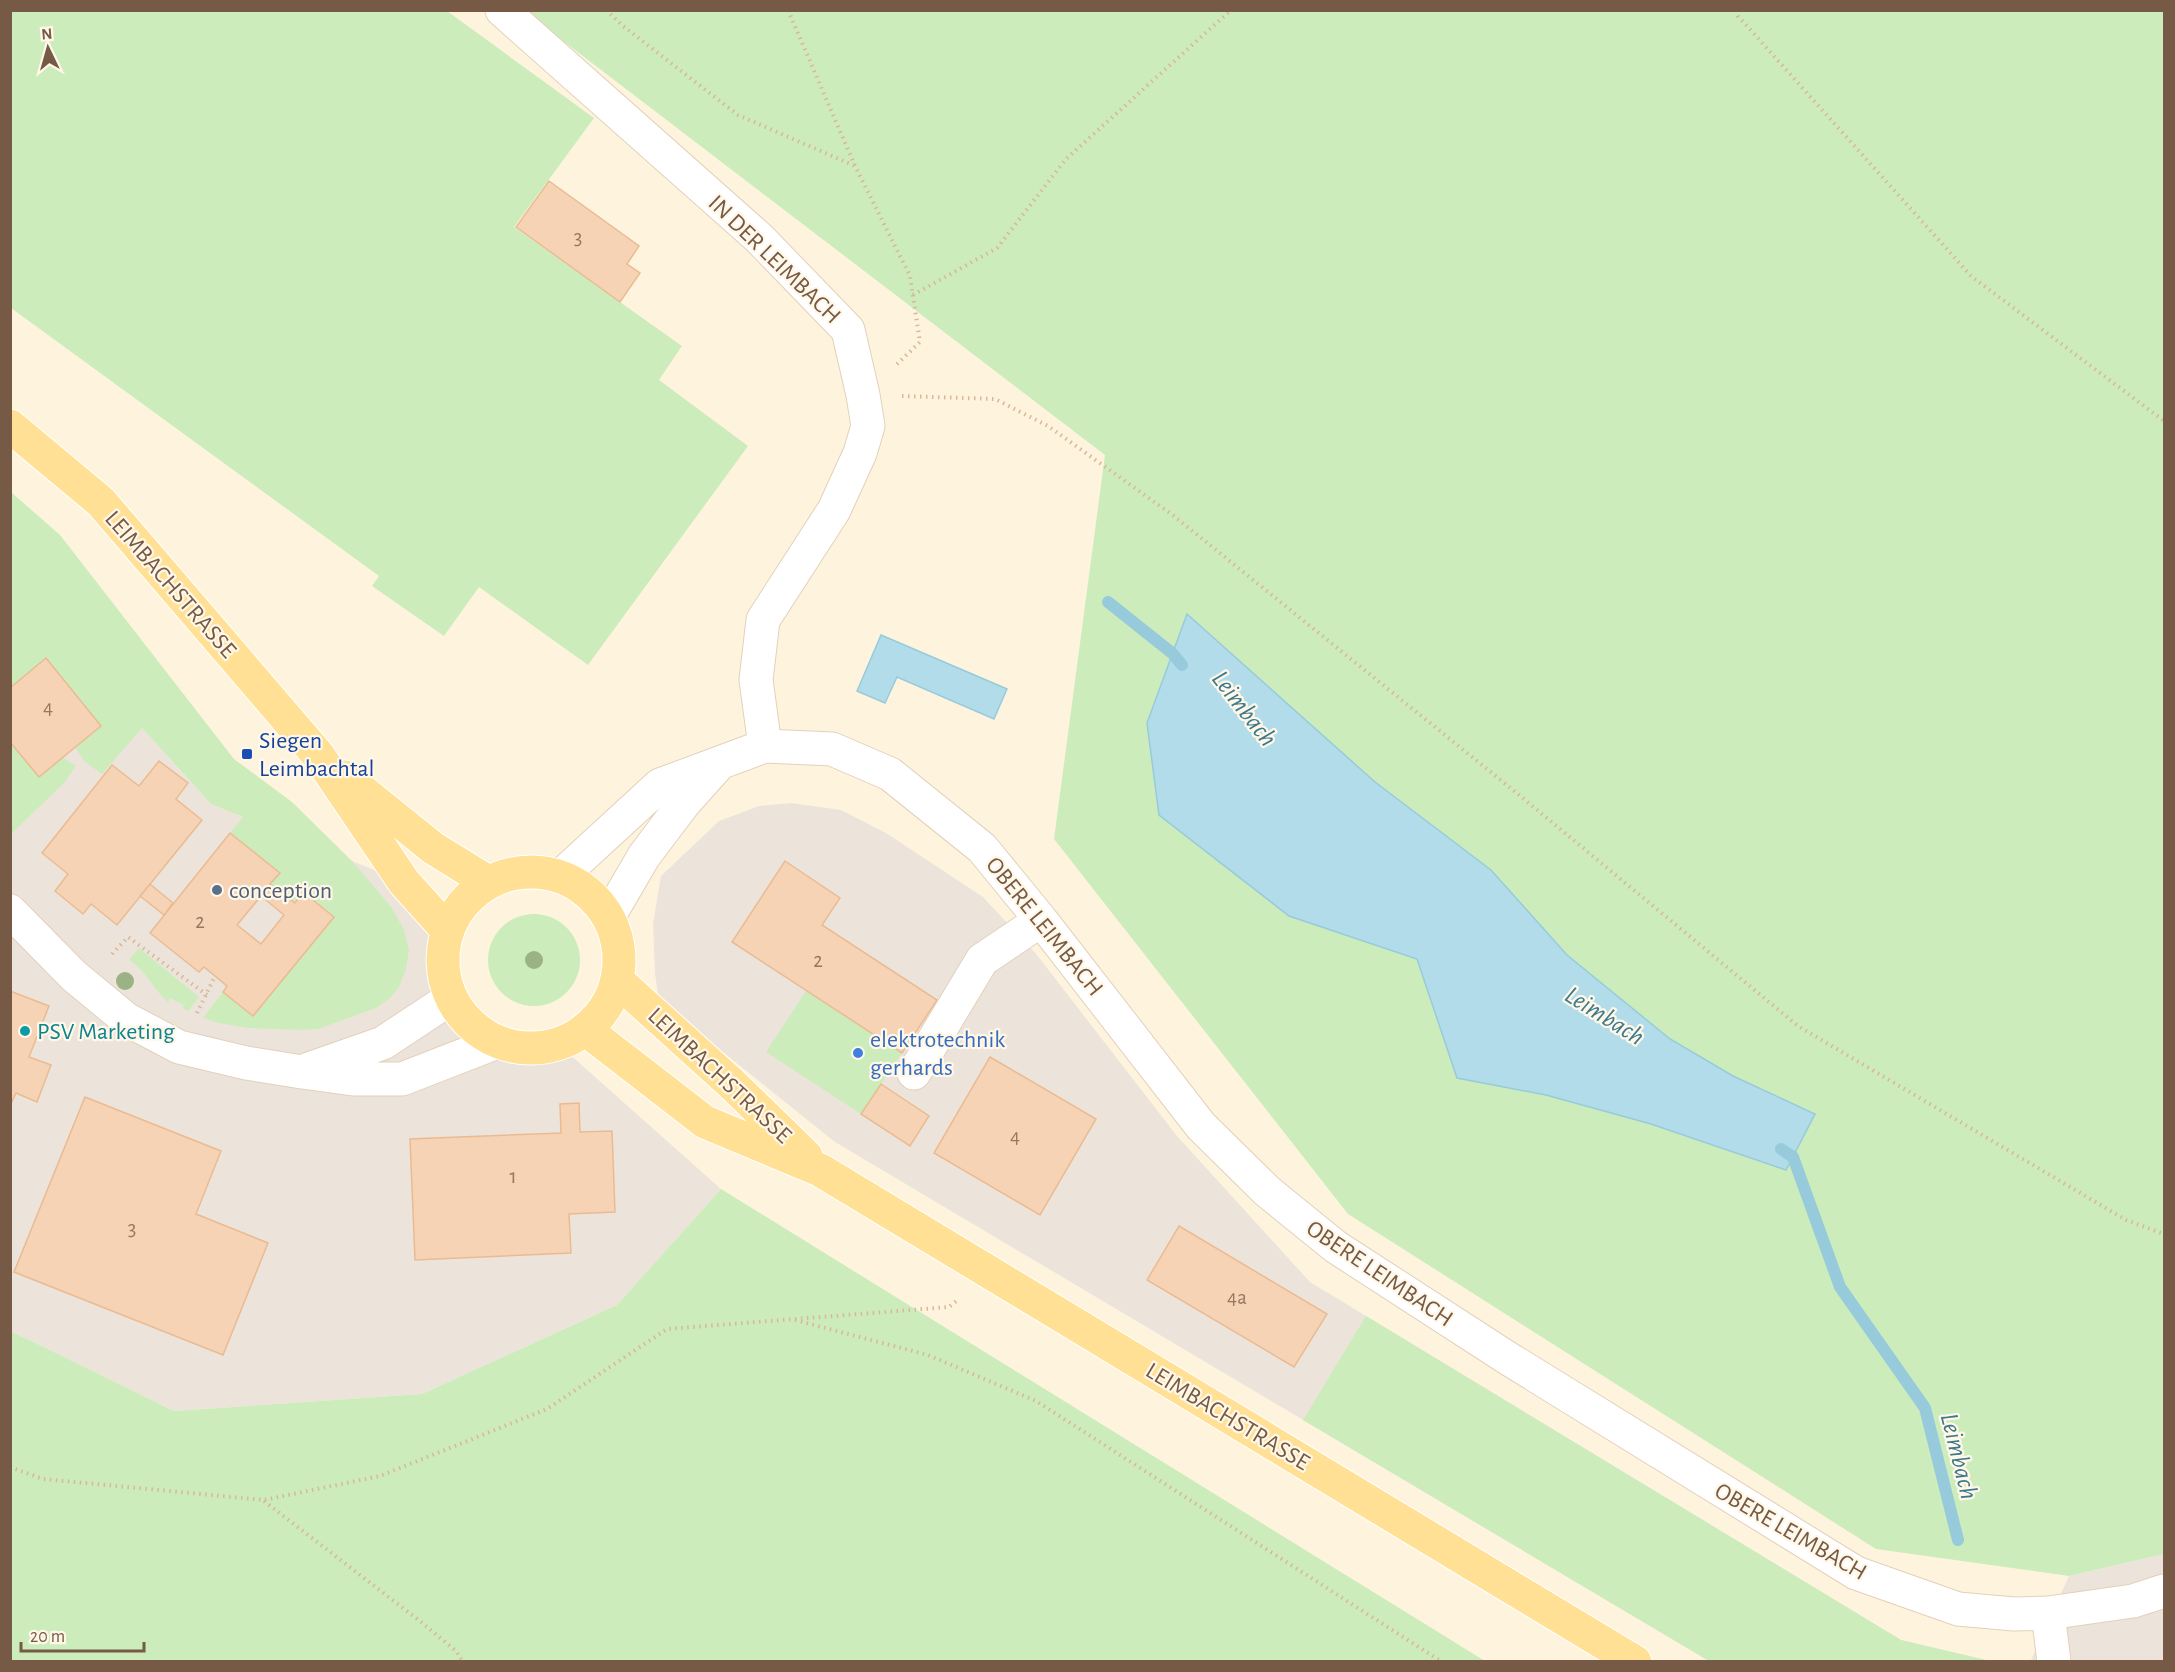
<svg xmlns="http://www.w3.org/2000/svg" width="2175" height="1672" font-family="'Alegreya Sans',sans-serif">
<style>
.industrial{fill:#ece4db}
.green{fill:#ccecbc;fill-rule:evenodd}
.water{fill:#b2dce9;stroke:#97cbdb;stroke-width:1.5}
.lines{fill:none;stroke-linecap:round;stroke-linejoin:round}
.stream{stroke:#97cbdb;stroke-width:12}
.building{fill:#f6d3b4;stroke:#eabb93;stroke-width:1.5;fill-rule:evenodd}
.minor-casing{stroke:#e3d0ba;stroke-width:35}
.major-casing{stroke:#fff;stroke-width:35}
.path{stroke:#dab797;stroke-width:4;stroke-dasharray:1.5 4.5;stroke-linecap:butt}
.minor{stroke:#fff;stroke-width:33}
.major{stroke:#ffe095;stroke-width:33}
.tree{fill:#9bb384}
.transit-dot{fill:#1a4fb4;stroke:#fff7e7;stroke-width:2}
.service-dot{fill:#5c6f8a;stroke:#fff7e7;stroke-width:2}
.culture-dot{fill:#0f9aa8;stroke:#fff7e7;stroke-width:2}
.shop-dot{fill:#3f7fe0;stroke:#fff7e7;stroke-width:2}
.labels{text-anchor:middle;stroke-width:4.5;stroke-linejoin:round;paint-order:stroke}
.number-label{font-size:21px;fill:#967861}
.street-label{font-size:24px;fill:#765a45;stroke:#fff7e7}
.transit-label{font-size:24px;fill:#164399;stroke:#fff7e7;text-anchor:start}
.service-label{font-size:24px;fill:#4e5e75;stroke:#fff7e7;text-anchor:start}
.culture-label{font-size:24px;fill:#0d838f;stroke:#fff7e7;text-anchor:start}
.shop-label{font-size:24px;fill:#366cbe;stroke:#fff7e7;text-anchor:start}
.water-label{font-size:26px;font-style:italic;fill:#3c798c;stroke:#fff7e7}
</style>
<rect width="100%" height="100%" fill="#fef4de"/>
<!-- industrial -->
<path class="industrial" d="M10 616 142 728 211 804 404 882 448 931 443 953 444 976 451 998 463 1016 479 1031 497 1042 528 1048 558 1044 721 1189 617 1305 422 1394 174 1411 11 1331Z
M791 803 841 810 886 833 983 897 1037 955 1177 1136 1310 1282 1901 1640 1990 1661H1709L835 1142 659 1001 655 974 653 924 661 876 719 821 759 806Z
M2164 1554V1661L2030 1662 2069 1576Z"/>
<!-- green -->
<path class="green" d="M11 10 447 11 594 118 514 227 682 346 659 380 748 446 588 665 479 587 444 636 372 586 379 576 11 308Z
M524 11H2164V1554L2069 1576 1876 1549 1348 1214 1054 839 1105 455ZM1187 614 1375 782 1491 870 1567 955 1670 1039 1733 1076 1815 1114 1651 1124 1546 1095 1457 1078 1417 959Z
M11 492 60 535 234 759 292 802 352 861 392 908 404 930 409 950 406 969 399 987 390 998 376 1008 318 1029 302 1030 249 1028 218 1023 203 1018 223 992 254 1016 334 916 303 892 295 903 270 884 279 873 230 833 243 817 211 804 142 728 102 774 85 762 75 747 101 726 46 659 11 688Z
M11 742 62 757 76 766 64 783 11 834Z
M488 960a46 46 0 1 1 92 0a46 46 0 1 1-92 0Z
M139 948 199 997 188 1011 183 1008 184 1005 170 998 168 1002C153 989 147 971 129 960Z
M806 991 902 1053 861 1114 766 1052Z
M721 1189 1485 1661H11V1331L174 1411 422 1394 617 1305Z
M1366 1316 1901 1640 1990 1661H1709L1303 1420Z"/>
<!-- water -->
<path class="water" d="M1187 614 1375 782 1491 870 1567 955 1670 1039 1733 1076 1815 1114 1786 1170 1651 1124 1546 1095 1457 1078 1417 959 1289 916 1159 815 1147 723Z
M881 635 1007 689 994 719 897 677 885 703 857 691Z"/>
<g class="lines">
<!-- stream -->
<path class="stream" d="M1108 602 1172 653 1182 665
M1781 1149 1793 1157 1840 1287 1925 1408 1958 1540"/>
</g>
<!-- building -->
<path class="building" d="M549 181 639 246 627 264 640 273 620 302 516 227Z
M46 658 101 726 39 777 10 742V688Z
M159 761 188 783 176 799 202 820 117 925 91 904 83 914 55 891 68 874 42 853 112 765 139 786Z
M230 833 280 873 270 884 295 903 303 892 334 917 253 1016 223 992 227 986 204 967 199 972 150 933ZM261 896 284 915 261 944 237 925Z
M785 861 840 898 822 925 937 1000 902 1053 732 942Z
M150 884 173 903 164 915 140 896Z
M10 991 49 1006 29 1057 51 1065 37 1102 16 1093 10 1106Z
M990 1057 1096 1119 1040 1215 934 1153Z
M881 1084 929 1116 910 1146 861 1114Z
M85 1097 221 1151 196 1214 268 1243 223 1355 14 1272Z
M579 1103 580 1132 612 1131 615 1212 569 1214 571 1253 415 1260 410 1139 561 1133 560 1104Z
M1179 1226 1327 1314 1294 1367 1147 1280Z"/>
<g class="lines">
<!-- minor casing -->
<g class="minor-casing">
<path id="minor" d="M502 10 759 238 848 330 863 395 868 426 860 453 834 510 763 620 756 680 765 746
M561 876 660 785 765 746 832 749 890 774 982 848 1041 920 1201 1126 1267 1191 1336 1247 1509 1359 1856 1573 1958 1609 2014 1614 2048 1613 2133 1601 2164 1591
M10 911 74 976 126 1019 179 1047 246 1063 302 1072 353 1079H402L497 1042
M609 916 644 856 684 803 718 765
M306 1070 383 1043 451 998
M914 1073 982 960 1041 920
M2048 1613 2054 1662"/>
</g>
<!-- major casing -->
<g class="major-casing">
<path id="major" d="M10 426 101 502 318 755 404 882 448 931
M345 777 433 848 488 882
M443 960a88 88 0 1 1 176 0a88 88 0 1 1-176 0Z
M618 981 733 1085 806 1156
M586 1030 705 1122 820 1170 1635 1662"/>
</g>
<!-- path -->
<path class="path" d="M606 10 623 26 738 115 855 166
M788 10 855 166 910 276 920 342 895 366
M1736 10 1738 16 1971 276 2164 421
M913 295 997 248 1066 159 1231 10
M902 396 995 399 1048 426 1174 516 1513 790 1798 1026 2126 1220 2164 1234
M112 954 128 937 207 995
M197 1013 215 976
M795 1320 928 1355 1036 1401 1442 1662
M10 1467 43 1479 264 1500 380 1476 547 1409 667 1329 949 1307 959 1299
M264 1501 421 1622 456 1651 463 1662"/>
<!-- minor -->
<use href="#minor" class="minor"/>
<!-- major -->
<use href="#major" class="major"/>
</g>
<!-- trees -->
<g class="tree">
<circle cx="534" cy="960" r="9"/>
<circle cx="125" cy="981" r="9"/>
</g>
<!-- markers -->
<rect class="transit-dot" x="241" y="748" width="12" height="12" rx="3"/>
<circle class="service-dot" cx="217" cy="890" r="6"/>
<circle class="culture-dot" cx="25" cy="1031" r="6"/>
<circle class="shop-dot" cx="858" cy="1053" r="6"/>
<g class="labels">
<!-- number labels -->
<g class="number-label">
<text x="578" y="244">3</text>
<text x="48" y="714">4</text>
<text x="200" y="928">2</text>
<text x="818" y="967">2</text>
<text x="1015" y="1143">4</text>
<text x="513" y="1183">1</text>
<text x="132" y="1235">3</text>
<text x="1237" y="1304">4a</text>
</g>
<!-- street labels -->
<g class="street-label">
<text transform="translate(775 259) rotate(44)" y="8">IN DER LEIMBACH</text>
<text transform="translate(171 584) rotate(49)" y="8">LEIMBACHSTRASSE</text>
<text transform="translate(1045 926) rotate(51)" y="8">OBERE LEIMBACH</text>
<text transform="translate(720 1075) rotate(43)" y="8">LEIMBACHSTRASSE</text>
<text transform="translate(1380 1273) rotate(34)" y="8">OBERE LEIMBACH</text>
<text transform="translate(1228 1416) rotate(31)" y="8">LEIMBACHSTRASSE</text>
<text transform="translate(1791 1531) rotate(30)" y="8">OBERE LEIMBACH</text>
</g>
<!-- transit labels -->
<g class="transit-label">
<text x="259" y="748">Siegen<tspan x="259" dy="28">Leimbachtal</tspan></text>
</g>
<!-- service labels -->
<g class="service-label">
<text x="229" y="898">conception</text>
</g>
<!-- culture labels -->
<g class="culture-label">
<text x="37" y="1039">PSV Marketing</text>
</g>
<!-- shop labels -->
<g class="shop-label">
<text x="870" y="1047">elektrotechnik<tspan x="870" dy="28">gerhards</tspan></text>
</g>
<!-- water labels -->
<g class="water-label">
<text transform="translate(1245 708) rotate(52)" y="9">Leimbach</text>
<text transform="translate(1605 1015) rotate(32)" y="9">Leimbach</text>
<text transform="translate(1960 1456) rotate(76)" y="9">Leimbach</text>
</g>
</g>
<!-- border -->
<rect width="2175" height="1672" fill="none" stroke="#765a45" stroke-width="24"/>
<!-- north arrow -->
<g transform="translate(48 48) rotate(355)" stroke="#fff7e7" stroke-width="4.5" paint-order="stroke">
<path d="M0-4.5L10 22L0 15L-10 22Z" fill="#765a45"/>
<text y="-9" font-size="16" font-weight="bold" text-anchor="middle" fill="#765a45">N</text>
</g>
<!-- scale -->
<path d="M21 1642v9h123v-9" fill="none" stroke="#765a45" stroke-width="3"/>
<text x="30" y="1642" font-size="18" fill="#765a45" stroke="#fff7e7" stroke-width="4.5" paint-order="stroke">20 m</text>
</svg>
